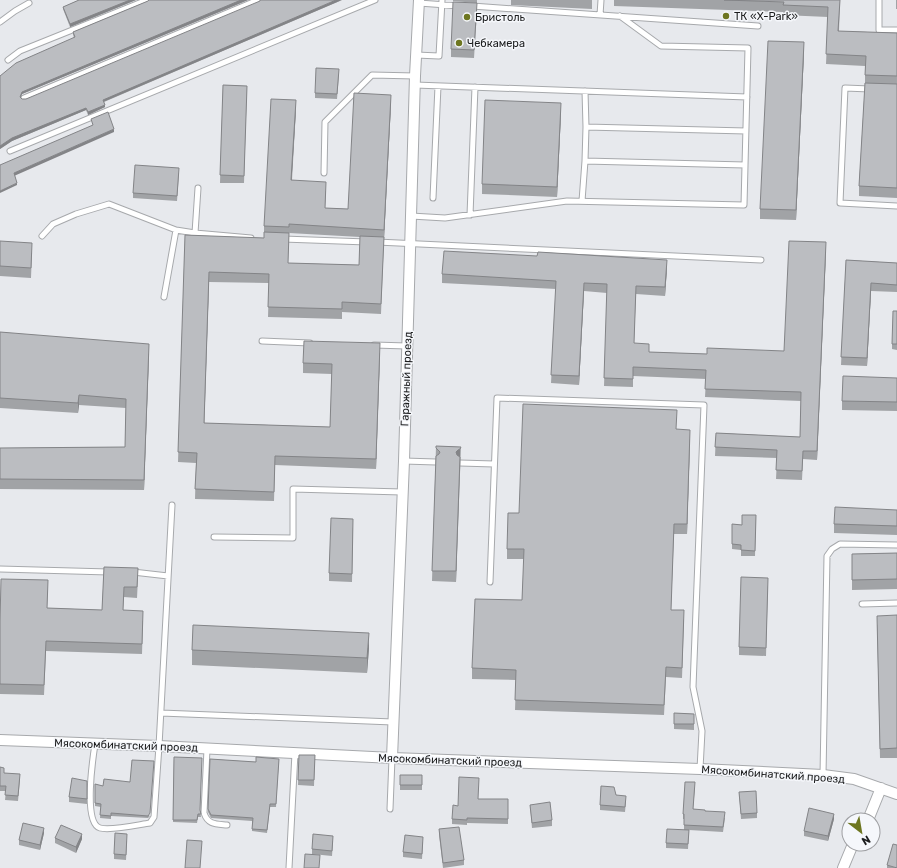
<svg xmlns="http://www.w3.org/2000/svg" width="897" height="868" font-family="Rubik,sans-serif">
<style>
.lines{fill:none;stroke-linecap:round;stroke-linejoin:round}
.lane-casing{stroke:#a7a9ac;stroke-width:7}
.street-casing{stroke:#a7a9ac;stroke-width:12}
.lane{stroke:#fff;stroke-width:5}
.street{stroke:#fff;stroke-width:10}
.wall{fill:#a1a3a6;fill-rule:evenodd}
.shaded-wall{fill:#838487}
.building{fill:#bbbdc1;stroke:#838487}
.poi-dot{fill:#6d7620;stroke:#f5f7fb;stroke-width:1.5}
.labels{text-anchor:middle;stroke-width:3;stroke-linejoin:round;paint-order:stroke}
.poi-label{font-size:11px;fill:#1b1c1d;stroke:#f5f7fb;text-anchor:start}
.street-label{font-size:11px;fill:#1b1c1d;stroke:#f5f7fb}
</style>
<rect width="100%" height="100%" fill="#e7e9ed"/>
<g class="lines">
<!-- lane casing -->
<g class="lane-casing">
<path id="lane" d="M879 0V30H897
M419 3 460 6
M472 6 758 26
M600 15 601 0
M0 22 15 11 29 3
M416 55 439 56 442 0
M8 60 20 51 147 0
M415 85 747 97
M870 89 845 88 840 203 897 206
M585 91 586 127
M24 98 258 0
M10 151 375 0
M745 165 585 161 586 127 746 131
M324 173 325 122 372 75 415 76
M433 198 438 86
M582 201 585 161
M470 215 475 87
M411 216 445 218 567 201 744 205 748 48 661 46 620 16
M195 233 198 188
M42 236 53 224 76 214 109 204 176 230 195 233 251 238
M283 239 367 242
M377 242 761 260
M164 297 176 230
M262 341 310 343
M374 345 407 346
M404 461 436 462
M460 463 494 464
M214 537 293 538V489L402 492
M0 569 109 572
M133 572 168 576
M490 582 497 398 704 405 693 687 702 731 700 769
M862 604 897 603
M161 713 393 722
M95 744C93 757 83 823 100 828 111 831 137 825 150 823L154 817 159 746 172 505
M207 749 204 813C208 825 216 824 227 825
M823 775 827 556 832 549 840 544 897 545
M390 809 392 758
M289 868 295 753"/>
</g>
<!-- street casing -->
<g class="street-casing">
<path id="street" d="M0 740 159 746 392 758 700 769 823 775 854 779 897 794
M392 758 404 461 415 76 419 0
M868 820 881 788
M843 868 853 844"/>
</g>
<!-- lane -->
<use href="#lane" class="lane"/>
<!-- street -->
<use href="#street" class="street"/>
</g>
<!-- wall -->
<path class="wall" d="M79 0H136L70 27 63 9V7Z
M149 0H248L22 94 21 98 22 99H26L342 0 104 102 105 107 88 115 86 110 12 141 0 149V76L74 38 73 34V32L148 1Z
M453 0H477V3L453 1Z
M503 0H592V9L511 5V0Z
M614 0H840L839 31 897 33V198L859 196V186L865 83V66L826 64 828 17 783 15V12L614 6Z
M896 0H897V9H896Z
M477 11 474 58 451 57V49Z
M804 53 796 220 760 219V209Z
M339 74 337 99 315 98V93Z
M223 85 247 86 244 183H220Z
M391 104 384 239 381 314 342 312V319L268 317 269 283 209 282 204 423 330 427 332 374 303 373V363L380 353 376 469 275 465 274 501 195 499 196 463 178 462 185 235 264 238V226L296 109 292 180 326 191 325 208 348 209ZM289 233 360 237 359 265 288 263Z
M561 113 557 197 482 194V184Z
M179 173 177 201 133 198V193Z
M0 241 32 253 31 278 0 276Z
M826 251 817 460 803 459 802 480 776 479 777 458 715 456 716 433 800 437 801 401 705 397 706 379 633 376V387L604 386 607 293 584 291 579 385 551 383 556 289 442 283V274L667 268 665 296 636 294 634 343 649 352 707 354 784 351Z
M846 260 897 263V292L871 291 867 366 841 365Z
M897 311V350L892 349V344Z
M0 332 149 354 144 490 0 489V448L125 447 126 408 79 405 78 413 0 408Z
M897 378V411L842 410V401Z
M676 429 690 440 687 534H674L671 610 684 620 682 678 666 677 664 715 515 710 516 680 472 679V668L522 600 524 559H507V549L519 513Z
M436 446 461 447 456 582 432 581Z
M897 510V535L834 533V524Z
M756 515 755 556H741V550L732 549V524L742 525Z
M353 527 352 582 329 581V573Z
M897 553V589L852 590V554Z
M104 567 138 578 137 598 124 597 123 610 143 621 142 654 46 651 44 695 0 694V621L48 590 47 608 102 610Z
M768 585 766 656 739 655V647Z
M897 615V758H880L877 625Z
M369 648 367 673 192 665V650Z
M674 713 694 714V730L674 729Z
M299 755H315L314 786 298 785Z
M174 757 200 811 201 817H198L197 823 173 822Z
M210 759 256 762 279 759 276 807H270L267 833 252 831V821L211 818 208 812Z
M0 767 4 773 20 779 18 801 5 800 6 791H0Z
M400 775H422V790H400Z
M87 781V804L69 802V797Z
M95 784 150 816 148 818 111 816V819L100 818 101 807 95 806Z
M695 787 693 809 705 811 725 818 723 832 689 830 688 849 666 848V843L684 830V819H683V814Z
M739 792 757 813V818L741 819Z
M616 795 626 801 625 812 600 810V805Z
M478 799H508V824L467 823V825L452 824V819L458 806Z
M530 805 552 820V826L532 828Z
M834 819 828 841 804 836V831Z
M439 829 464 860V865L443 868 439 835Z
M44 833 40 850 19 845V840Z
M55 838 82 839 76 853 55 843Z
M127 840 126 860 114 859V854Z
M333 841 332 856 312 854V849Z
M423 842 422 859 403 857V852Z
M887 865 897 868H887Z"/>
<!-- shaded-wall -->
<path class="shaded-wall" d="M130 0H136L70 27V24Z
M241 0H248L22 94 20 99V97L22 92Z
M336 0H342L103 102V100Z
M804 42V53L796 220V210Z
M391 95V104L384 239V230Z
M296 100V109L291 189V180Z
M561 103V113L557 197V187Z
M105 105V107L88 115V112Z
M86 108V110L12 141 0 149V146L12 138Z
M114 129V132L14 176V173Z
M17 183V185L0 193V191Z
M826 242V251L817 460V451Z
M667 260V268L665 296V287Z
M209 272V282L204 433V423Z
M584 283V291L579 385V376Z
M871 283V291L867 366V358Z
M380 343V353L376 469V459Z
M149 344V354L144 490V480Z
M79 395V405L78 413V403Z
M690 430V440L687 534V524Z
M460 449V459L456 582V452L458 450Z
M369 633V648L367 673V658Z
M834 814V819L828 841V836Z
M44 828V833L40 850V845Z
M82 834V839L76 853V847Z"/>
<!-- building -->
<path class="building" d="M79 0H130L70 24 63 7Z
M149 0H241L22 92 20 97 22 99H26L260 1V0H336L103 100 105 105 88 112 86 108 12 138 0 146V76L16 63 75 37 73 32 148 1Z
M724 0H840L838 31 897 33V76L865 75 866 56 826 54 828 7 783 5 784 2Z
M453 2 477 3 474 50 451 49Z
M768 41 804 42 796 210 760 209Z
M316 68 339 69 337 94 315 93Z
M865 83 897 84V188L859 186Z
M223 85 247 86 244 176 220 175Z
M354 93 391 95 384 230 289 224V227L264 226 271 99 296 100 291 180 326 182 325 208 348 209Z
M485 100 561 103 557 187 482 184Z
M108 112 114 129 14 173 17 183 0 191V165L93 125 91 119Z
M135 165 179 168 177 196 133 193Z
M264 232 289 233 288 263 359 265 360 236 384 237 381 304 342 302V309L268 307 269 274 209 272 204 423 330 427 332 364 303 363 304 341 380 343 376 459 275 456 274 492 195 489 197 453 178 452 185 235 264 238Z
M0 241 32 243 31 268 0 266Z
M789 241 826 242 817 451H803L802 471 776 470 777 450 715 447 716 433 800 437 801 392 705 389 706 370 633 367V379L604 378 607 284 584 283 579 376 551 375 556 281 442 274 444 251 537 256 538 252 667 260 665 287 636 286 634 343 649 344V352L707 354V348L784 351Z
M846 260 897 263V285L871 283 867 358 841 357Z
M893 311H897V344H892Z
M0 332 149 344 144 480 0 479V448L125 447 126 399 79 395 78 403 0 398Z
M843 376 897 378V402L842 401Z
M523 404 677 410 676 429 690 430 687 524H674L671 610H684L682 668 666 667 664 705 515 700 516 670 472 668 475 599 522 600 524 549H507L508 513H519Z
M436 446 461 447 460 449 458 450 456 452 457 455 460 457 456 571H432L436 456 439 454 440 452 436 448Z
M835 507 897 510V526L834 524Z
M742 515H756L755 551 741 550V545L732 544V524L742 525Z
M331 518 353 519 352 574 329 573Z
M897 553V579L852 580V554Z
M104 567 138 568 137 587H124L123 610 143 611 142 644 46 641 44 685 0 684V621L1 579 48 580 47 608 102 610Z
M741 577 768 578 766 648 739 647Z
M897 615V748L880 749 877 616Z
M193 625 369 633 367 658 192 650Z
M674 713 694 714V724H674Z
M299 755H315L314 780H298Z
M174 757 202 758 200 810 201 814H198L197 820H173Z
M256 757 279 759 276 804H270L267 830 252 829 253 818 211 815 208 809 210 759 256 762Z
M132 760 154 761 150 813 148 816 111 813V816L100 815 101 804 95 803V784L103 786 104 779 130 782Z
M0 767 4 768V773L20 774 18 796 5 795 6 786H0Z
M400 775H422V785H400Z
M459 777 479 778 478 799H508V819L467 818V820L452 819 453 805 458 806Z
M72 778 87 781V799L69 797Z
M685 782H695L693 809 705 810V811L725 812 723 827 684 825V814H683Z
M601 786 614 787 616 795 626 796 625 807 600 805Z
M756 791 757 813 741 814 739 792Z
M550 802 552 820 532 823 530 805Z
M809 808 834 814 828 836 804 831Z
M23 823 44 828 40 845 19 840Z
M61 825 82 834 76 847 55 838Z
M459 827 464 860 443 863 439 829Z
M667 829 689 830 688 844 666 843Z
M115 833 127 834 126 855 114 854Z
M313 834 333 836 332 851 312 849Z
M405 835 423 837 422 854 403 852Z
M187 840 202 841 200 868H185Z
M893 844 897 845V868L887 865Z
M305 854 320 855 319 868H304Z"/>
<!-- markers -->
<g class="poi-dot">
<circle cx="726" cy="16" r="4"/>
<circle cx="467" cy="17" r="4"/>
<circle cx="459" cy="43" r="4"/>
</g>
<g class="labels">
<!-- poi labels -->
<g class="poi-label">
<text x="734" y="20">ТК «X-Park»</text>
<text x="475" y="21">Бристоль</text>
<text x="467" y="47">Чебкамера</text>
</g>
<!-- street labels -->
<g class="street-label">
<text transform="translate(406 379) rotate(-88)" y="4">Гаражный проезд</text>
<text transform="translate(126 745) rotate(2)" y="4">Мясокомбинатский проезд</text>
<text transform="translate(450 760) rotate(2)" y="4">Мясокомбинатский проезд</text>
<text transform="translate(773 774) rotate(4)" y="4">Мясокомбинатский проезд</text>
</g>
</g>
<!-- north arrow -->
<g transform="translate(861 832) rotate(149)"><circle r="19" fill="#f5f7fb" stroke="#9e9fa2"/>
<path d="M0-3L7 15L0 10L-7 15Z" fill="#6d7620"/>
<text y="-6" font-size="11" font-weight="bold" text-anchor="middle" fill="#1b1c1d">N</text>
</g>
</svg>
